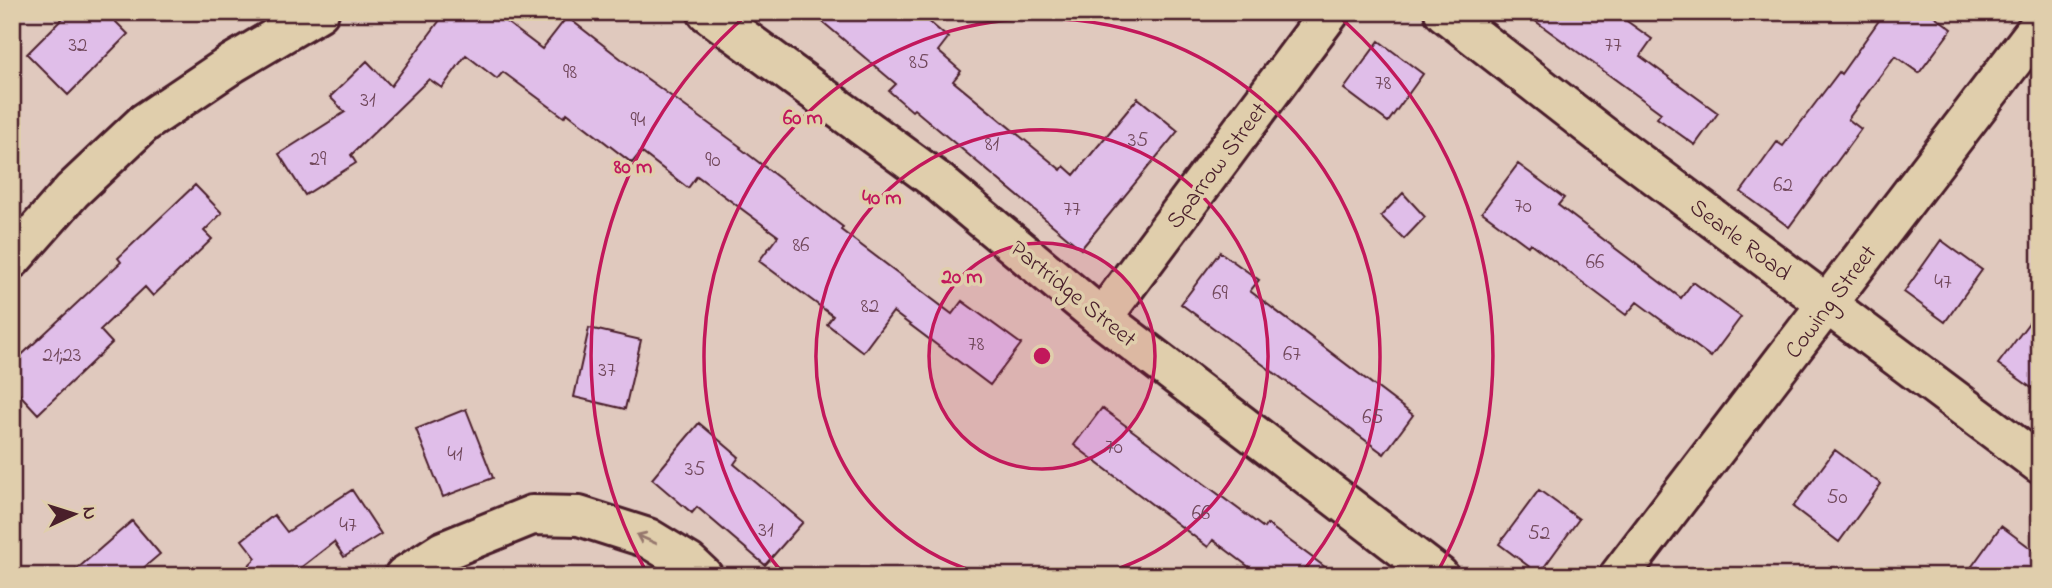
<svg xmlns="http://www.w3.org/2000/svg" width="2052" height="588" font-family="'Indie Flower',sans-serif">
<style>
.building{fill:#e0bee9;stroke:#4a1f2b;stroke-width:2}
.lines{fill:none;stroke-linecap:round;stroke-linejoin:round}
.minor-casing{stroke:#4a1f2b;stroke-width:44}
.minor{stroke:#e0ceac;stroke-width:38}
.oneway{stroke:#95766c}
.ring{fill:none;stroke:#c2185b;stroke-width:3.5}
.labels{text-anchor:middle;stroke-width:7;stroke-linejoin:round;paint-order:stroke}
.number-label{font-size:21px;fill:#70475a}
.street-label{font-size:24px;fill:#4a1f2b;stroke:#e0ceac}
.centre{fill:#c2185b;stroke:#e0ceac;stroke-width:3.5}
.ring-label{font-size:21px;text-anchor:middle;font-weight:bold;fill:#c2185b;stroke:#e0ceac;stroke-width:7;stroke-linejoin:round;paint-order:stroke}
</style>
<rect width="100%" height="100%" fill="#e0c9be"/>
<filter id="ink" filterUnits="userSpaceOnUse"><feTurbulence type="fractalNoise" baseFrequency=".0143" numOctaves="2"/><feDisplacementMap in="SourceGraphic" scale="14" xChannelSelector="R" yChannelSelector="G"/><feConvolveMatrix kernelMatrix="1 2 1 2 8 2 1 2 1" color-interpolation-filters="sRGB"/></filter>
<g filter="url(#ink)">
<!-- building -->
<path class="building" d="M69 12H106L128 34 68 95 27 54Z
M446 12H493L542 49 567 17 642 75 741 147 740 148 843 227 841 230 952 314 962 301 1021 344 990 385 893 312 863 352 827 324 833 316 759 261 778 236 697 176 688 188 641 152 632 163 567 113 564 117 503 72 497 79 466 55 442 88 429 79 351 155 356 163 305 195 279 154 345 112 330 97 367 61 391 86Z
M811 12H918L948 38 938 51 961 71 953 81 1061 170 1064 166 1074 175 1138 98 1178 131 1081 249 914 109 912 111 889 91 896 84Z
M1523 12H1614L1652 39 1640 56 1718 113 1695 145 1657 118 1661 113Z
M1885 12H1929L1952 29 1919 73 1895 56 1848 119 1861 129 1789 227 1741 192 1777 142 1783 146 1839 72 1841 74Z
M1379 41 1423 74 1388 122 1344 89Z
M1518 164 1564 198 1558 205 1681 298 1693 282 1741 317 1711 357 1637 302 1626 315 1530 243 1528 246 1482 212Z
M195 185 222 213 204 231 212 239 153 296 145 287 100 330 112 343 38 414 12 386V364L121 262 118 258Z
M1403 193 1425 217 1404 239 1381 216Z
M1941 240 1982 270 1945 322 1904 292Z
M1220 252 1259 280 1250 291 1413 415 1384 454 1181 304Z
M2040 308V394L1998 364Z
M589 328 641 340 625 409 574 397Z
M1102 408 1264 528 1267 524 1337 576H1261L1213 540 1208 547 1074 445Z
M466 409 493 478 443 497 416 429Z
M699 423 739 457 734 464 803 522 765 565 697 507 692 513 652 479Z
M1835 450 1881 484 1839 542 1793 507Z
M352 490 381 534 344 557 334 542 290 576H238L256 558 242 540 274 515 287 532Z
M1539 490 1579 519 1539 574 1499 544Z
M132 521 160 554 134 576H69Z
M2001 526 2040 555V576H1965Z"/>
<g class="lines">
<!-- minor casing -->
<g class="minor-casing">
<path id="minor" d="M707 12 936 180 1098 315 1439 576
M1444 12 1603 136 2040 464
M12 259 72 191 144 123 233 63 319 12
M1102 318 1330 12
M404 576 443 551 532 515 579 516 648 538 689 563 703 576
M1619 576 2040 25"/>
</g>
<!-- minor -->
<use href="#minor" class="minor"/>
</g>
<!-- one-way arrows -->
<defs><path id="oneway-shaft" d="M-6 0H5M1.5-3L5.5 0L1.5 3" fill="none" stroke-width="1.6" stroke-linecap="round" stroke-linejoin="round" transform="scale(1.75)"/></defs>
<use class="oneway" href="#oneway-shaft" transform="translate(646 539) rotate(-156)"/>
</g>
<!-- distance rings -->
<circle cx="1042" cy="356" r="113" fill="#c2185b" fill-opacity=".12"/>
<g class="ring">
<circle cx="1042" cy="356" r="113"/>
<path d="M987 575A226 226 0 1 1 1097 575"/>
<path d="M785 576A338 338 0 1 1 1299 576"/>
<path d="M648 575A451 451 0 0 1 749 13M1335 13A451 451 0 0 1 1436 575"/>
</g>
<g class="labels">
<!-- number labels -->
<g class="number-label">
<text x="78" y="51">32</text>
<text x="1613" y="51">77</text>
<text x="919" y="68">85</text>
<text x="570" y="78">98</text>
<text x="1383" y="89">78</text>
<text x="368" y="106">31</text>
<text x="638" y="126">94</text>
<text x="1138" y="146">35</text>
<text x="992" y="150">81</text>
<text x="318" y="165">29</text>
<text x="713" y="166">90</text>
<text x="1783" y="191">62</text>
<text x="1523" y="212">70</text>
<text x="1072" y="215">77</text>
<text x="801" y="251">86</text>
<text x="1595" y="268">66</text>
<text x="1943" y="288">47</text>
<text x="1220" y="299">69</text>
<text x="870" y="312">82</text>
<text x="976" y="350">78</text>
<text x="1292" y="360">67</text>
<text x="62" y="361">21;23</text>
<text x="607" y="376">37</text>
<text x="1373" y="423">65</text>
<text x="1114" y="453">70</text>
<text x="455" y="460">41</text>
<text x="695" y="475">35</text>
<text x="1837" y="503">50</text>
<text x="1201" y="519">66</text>
<text x="348" y="531">47</text>
<text x="766" y="536">31</text>
<text x="1539" y="539">52</text>
</g>
<!-- street labels -->
<g class="street-label">
<text transform="translate(1216 165) rotate(-53)" y="8">Sparrow Street</text>
<text transform="translate(1741 239) rotate(37)" y="8">Searle Road</text>
<text transform="translate(1074 293) rotate(39)" y="8">Partridge Street</text>
<text transform="translate(1830 301) rotate(-53)" y="8">Cowing Street</text>
</g>
</g>
<circle cx="1042" cy="356" r="10" class="centre"/>
<g class="ring-label">
<text x="803" y="124">60 m</text>
<text x="633" y="173">80 m</text>
<text x="882" y="204">40 m</text>
<text x="962" y="283">20 m</text>
</g>
<!-- margin -->
<rect width="2052" height="588" fill="none" stroke="#e0ceac" stroke-width="42"/>
<rect x="21" y="21" width="2010" height="546" fill="none" stroke="#4a1f2b" stroke-width="2.5" filter="url(#ink)"/>
<!-- north arrow -->
<g transform="translate(74 514) rotate(86)" stroke="#e0ceac" stroke-width="5" paint-order="stroke">
<path d="M0-5L12 26L0 18L-12 26Z" fill="#4a1f2b"/>
<text y="-10" font-size="19" font-weight="bold" text-anchor="middle" fill="#4a1f2b">N</text>
</g>
</svg>
